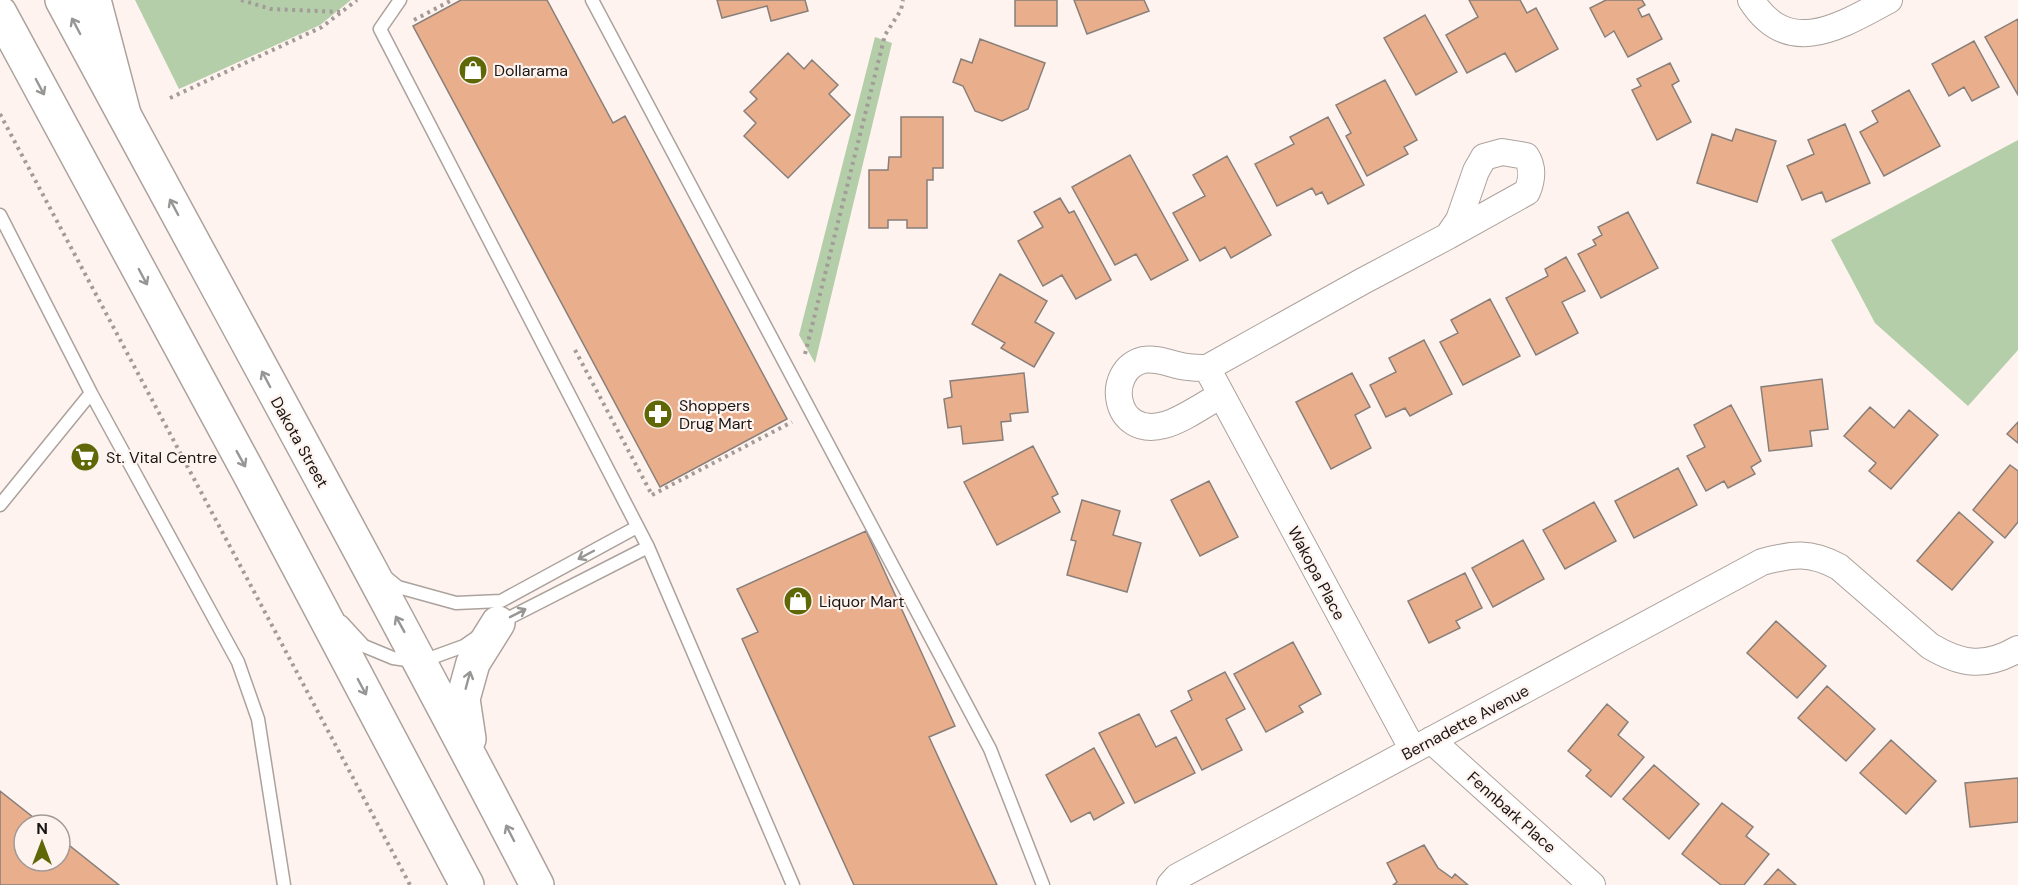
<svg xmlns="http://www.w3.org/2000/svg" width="2018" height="885" font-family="'DM Sans',sans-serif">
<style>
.green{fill:#b3cea9}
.building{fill:#e9ae8b;stroke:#887f7a;stroke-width:1.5}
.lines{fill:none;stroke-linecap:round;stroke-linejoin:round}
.lane-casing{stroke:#aca29d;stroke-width:15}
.street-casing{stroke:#aca29d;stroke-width:28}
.secondary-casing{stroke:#aca29d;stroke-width:36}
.primary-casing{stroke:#aca29d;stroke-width:36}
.path{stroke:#a39b97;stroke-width:4;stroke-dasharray:3 4.5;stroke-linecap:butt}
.lane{stroke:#fff;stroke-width:12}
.street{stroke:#fff;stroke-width:26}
.secondary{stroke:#fff;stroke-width:33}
.primary{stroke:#fff;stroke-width:33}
.oneway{stroke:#979695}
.labels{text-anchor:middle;stroke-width:4.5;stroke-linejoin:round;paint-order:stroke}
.poi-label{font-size:16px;fill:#181513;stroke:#fef3ee;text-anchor:start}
.street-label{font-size:16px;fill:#181513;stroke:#fef3ee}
</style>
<rect width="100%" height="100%" fill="#fef3ee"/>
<!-- green -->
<path class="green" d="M135 0H351L320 25 179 89Z
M875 37 892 43 815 363 799 335Z
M2018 140V350L1968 406 1875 323 1831 240Z"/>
<!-- building -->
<path class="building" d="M461 0H547L613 123 625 116 787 419 660 487 413 26Z
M717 0H805L808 11 771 21 767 6 722 18Z
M1015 0H1057V26H1015Z
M1074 0H1144L1149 11 1087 34Z
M1469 0H1520L1527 13 1536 8 1558 49 1516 72 1505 53 1467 73 1446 35 1478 17Z
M1606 0H1642L1645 5 1638 9 1642 17 1649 14 1662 39 1628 57 1614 31 1605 37 1590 8Z
M1425 15 1457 72 1416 95 1384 38Z
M2018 19V95L1985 37Z
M980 39 1045 63 1028 109 1002 121 975 111 963 86 953 82 961 59 972 63Z
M1974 41 1999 87 1972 101 1964 87 1949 96 1932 64Z
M788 53 804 69 812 60 838 85 829 94 850 115 788 178 744 136 756 123 744 111 757 99 750 92Z
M1670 63 1679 81 1672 85 1691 122 1657 140 1632 90 1641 86 1637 79Z
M1385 80 1417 140 1404 147 1408 154 1367 176 1346 136 1351 133 1336 105Z
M1909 90 1940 146 1884 176 1860 132 1878 122 1872 111Z
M901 117H943V168H933V180H927V228H907V220H888V228H869V170H888L889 157H901Z
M1328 117 1364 185 1328 204 1322 192 1316 195 1312 188 1277 206 1255 164 1294 144 1290 137Z
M1845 124 1870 183 1826 202 1822 192 1802 200 1787 166 1814 154 1808 140Z
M1736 129 1776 141 1757 202 1697 183 1712 134 1732 141Z
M1130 155 1188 260 1151 280 1136 254 1115 265 1072 187Z
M1227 156 1271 235 1231 258 1225 247 1200 261 1173 213 1205 196 1193 175Z
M1060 198 1069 213 1074 211 1111 280 1076 299 1062 275 1043 286 1018 241 1043 227 1034 212Z
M1628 212 1658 268 1601 298 1578 254 1596 245 1593 240 1602 235 1598 227Z
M1566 257 1585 291 1562 302 1578 333 1536 355 1506 298 1548 276 1545 269Z
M1000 274 1047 301 1035 322 1054 333 1034 367 1001 348 1005 343 972 324Z
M1490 299 1520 356 1463 385 1440 342 1458 333 1451 320Z
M1424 340 1452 394 1410 416 1405 408 1386 417 1370 385 1396 372 1389 358Z
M1024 373 1028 412 1010 414 1011 421 1001 422 1003 440 963 444 961 426 948 428 944 399 952 397 950 381Z
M1352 373 1370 407 1355 415 1371 448 1331 469 1296 402Z
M1822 379 1828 429 1810 431 1812 446 1769 451 1761 387Z
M1731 405 1761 461 1751 467 1755 474 1728 488 1724 481 1706 491 1687 456 1705 447 1694 425Z
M1870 407 1894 428 1909 410 1938 435 1891 489 1869 471 1876 463 1844 436Z
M2018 422V443L2007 434Z
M1033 446 1058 494 1052 497 1060 512 997 545 964 482Z
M2010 465 2018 471V522L2005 538 1973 510Z
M1678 468 1697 505 1634 538 1615 501Z
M1209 481 1238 537 1200 556 1171 500Z
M1082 500 1120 511 1113 535 1141 543 1127 592 1067 575 1076 541 1071 540Z
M1594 502 1616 541 1565 569 1543 530Z
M1959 512 1993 542 1952 590 1917 561Z
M866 531 955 726 929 737 997 885H854L742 639 758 632 737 589Z
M1523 540 1544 579 1493 607 1472 568Z
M1465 573 1482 608 1456 621 1460 628 1429 643 1408 601Z
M1776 621 1826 666 1797 698 1747 653Z
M1293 642 1321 694 1299 706 1303 712 1266 732 1234 674Z
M1225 672 1245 709 1226 719 1242 750 1202 770 1171 711 1192 700 1188 691Z
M1827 686 1875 729 1846 761 1798 718Z
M1607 704 1628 722 1618 735 1644 757 1611 797 1586 776 1591 770 1568 751Z
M1139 714 1156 747 1176 737 1195 773 1135 803 1099 733Z
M1891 740 1936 781 1906 814 1860 773Z
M1094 748 1124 803 1094 820 1090 812 1071 822 1046 775Z
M1654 765 1699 804 1669 839 1623 799Z
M2018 778V822L1970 827 1965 783Z
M0 791 43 825H24V861H60V838L119 885H0Z
M1722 803 1753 827 1746 836 1769 854 1744 885H1721L1682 854Z
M1424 845 1438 868 1452 878 1455 874 1468 885H1393L1397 882 1387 863Z
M1778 869 1796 885H1764Z"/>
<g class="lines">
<!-- lane casing -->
<g class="lane-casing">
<path id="lane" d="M400 0 380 29 648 547 793 885
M592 0 990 749 1043 885
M0 215 91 393 238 662 258 719 284 885
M0 505 91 393
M387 578 398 587 456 603 501 601 637 527
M342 622 364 646 393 658 420 662 464 646 477 637
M499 623 648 547"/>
</g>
<!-- street casing -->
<g class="street-casing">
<path id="street" d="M1751 0C1789 60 1842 25 1889 0
M1207 368C1201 368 1194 368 1188 367 1173 366 1159 357 1143 360 1104 370 1113 439 1164 425 1179 422 1207 403 1221 395
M1431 740 1592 885
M1413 750 1207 368 1363 281 1448 236 1459 220 1476 171 1484 157 1502 152 1526 156C1534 168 1532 180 1527 192L1448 236
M1170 885 1177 877 1762 562C1792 554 1810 551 1839 567L1930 646C1962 665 1985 668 2018 649"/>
</g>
<!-- secondary casing -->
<g class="secondary-casing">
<path id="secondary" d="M62 0C221 295 383 588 537 885
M0 13 250 475 467 885
M469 739 463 699 473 663 498 623"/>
</g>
<!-- primary casing -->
<g class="primary-casing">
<path id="primary" d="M94 0 124 114
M0 23 12 36"/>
</g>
<!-- path -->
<path class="path" d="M241 0 271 9 341 12
M414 20 452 0
M170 98 322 27 357 0
M0 114 410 885
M575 350 652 495
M805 354 885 35 901 10 903 0
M652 495 792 422"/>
<!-- lane -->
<use href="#lane" class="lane"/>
<!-- street -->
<use href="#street" class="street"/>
<!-- secondary -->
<use href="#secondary" class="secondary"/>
<!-- primary -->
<use href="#primary" class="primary"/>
</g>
<!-- one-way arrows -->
<defs><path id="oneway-shaft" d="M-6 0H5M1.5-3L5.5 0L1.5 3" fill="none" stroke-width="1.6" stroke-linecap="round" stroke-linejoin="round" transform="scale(1.5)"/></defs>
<g class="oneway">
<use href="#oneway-shaft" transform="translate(76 26) rotate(-118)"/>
<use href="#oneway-shaft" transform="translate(40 87) rotate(62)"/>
<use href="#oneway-shaft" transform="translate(174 207) rotate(-118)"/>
<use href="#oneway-shaft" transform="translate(143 277) rotate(62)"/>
<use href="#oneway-shaft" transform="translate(266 379) rotate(-118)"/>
<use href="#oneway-shaft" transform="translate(241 459) rotate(61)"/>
<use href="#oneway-shaft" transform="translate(586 555) rotate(152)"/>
<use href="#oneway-shaft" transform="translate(518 613) rotate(-27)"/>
<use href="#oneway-shaft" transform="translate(400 624) rotate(-119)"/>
<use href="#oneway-shaft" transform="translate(468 680) rotate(-75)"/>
<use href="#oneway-shaft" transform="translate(362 687) rotate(62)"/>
<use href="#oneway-shaft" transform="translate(510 833) rotate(-117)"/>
</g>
<!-- icons -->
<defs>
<g id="shop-disc" transform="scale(1.5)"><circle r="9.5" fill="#606707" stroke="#fef3ee"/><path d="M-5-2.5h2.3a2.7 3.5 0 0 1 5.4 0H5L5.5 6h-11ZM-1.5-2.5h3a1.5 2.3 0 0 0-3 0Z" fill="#fff"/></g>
<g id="pharmacy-disc" transform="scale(1.5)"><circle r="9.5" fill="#606707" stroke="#fef3ee"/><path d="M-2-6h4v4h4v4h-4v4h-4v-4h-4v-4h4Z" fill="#fff"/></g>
<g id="supermarket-disc" transform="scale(1.5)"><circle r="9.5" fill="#606707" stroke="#fef3ee"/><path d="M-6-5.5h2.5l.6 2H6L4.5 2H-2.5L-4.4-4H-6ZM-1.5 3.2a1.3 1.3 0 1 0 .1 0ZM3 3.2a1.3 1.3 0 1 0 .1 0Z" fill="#fff"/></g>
</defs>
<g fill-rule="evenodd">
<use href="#shop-disc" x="473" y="70"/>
<use href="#pharmacy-disc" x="658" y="414"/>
<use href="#supermarket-disc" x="85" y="457"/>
<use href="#shop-disc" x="798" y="601"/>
</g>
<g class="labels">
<!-- poi labels -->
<g class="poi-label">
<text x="494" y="76">Dollarama</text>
<text x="679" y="411">Shoppers<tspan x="679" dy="18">Drug Mart</tspan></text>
<text x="106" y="463">St. Vital Centre</text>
<text x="819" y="607">Liquor Mart</text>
</g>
<!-- street labels -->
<g class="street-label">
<text transform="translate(300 442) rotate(61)" y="6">Dakota Street</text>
<text transform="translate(1317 573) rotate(62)" y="6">Wakopa Place</text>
<text transform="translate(1465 722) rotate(-28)" y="6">Bernadette Avenue</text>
<text transform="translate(1512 812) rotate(42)" y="6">Fennbark Place</text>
</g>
</g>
<!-- north arrow -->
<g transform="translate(42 843)"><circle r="28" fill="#fef3ee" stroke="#a29a96" stroke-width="1.5"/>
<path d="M0-4.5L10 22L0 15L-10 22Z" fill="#606707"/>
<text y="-9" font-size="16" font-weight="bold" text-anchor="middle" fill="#181513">N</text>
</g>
</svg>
